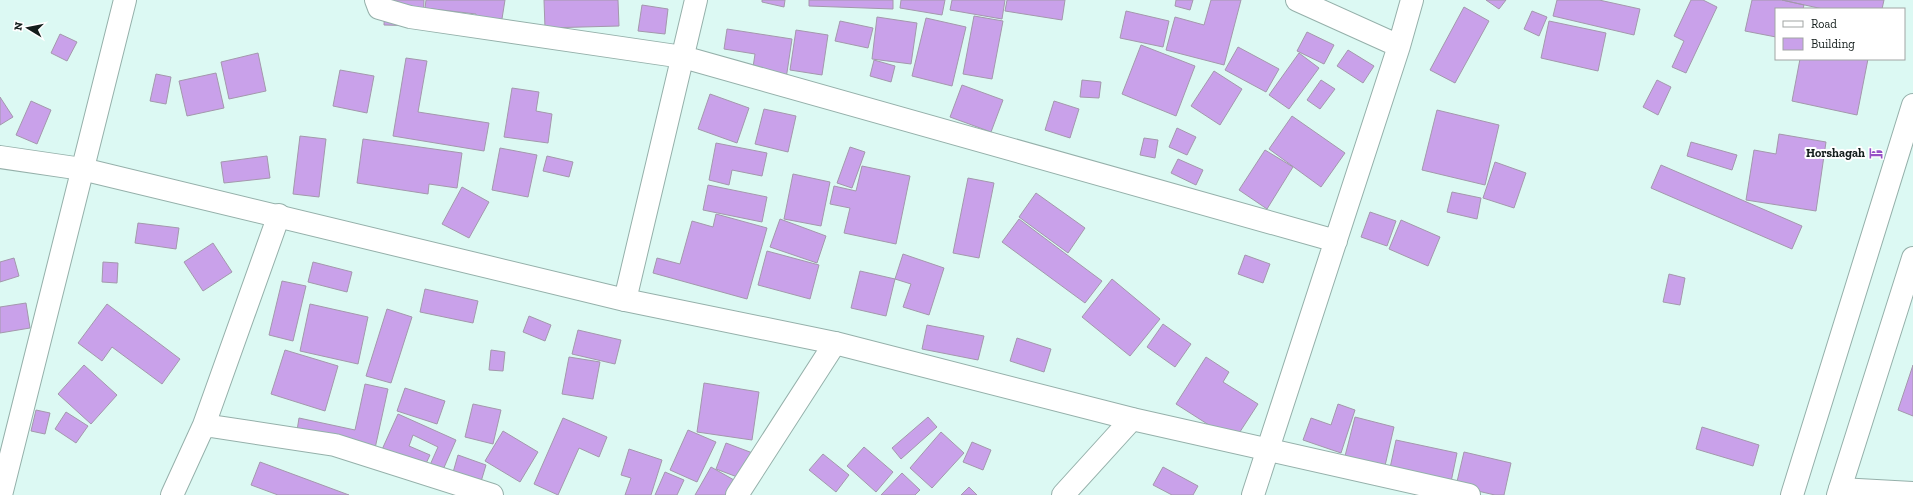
<svg xmlns="http://www.w3.org/2000/svg" width="1913" height="495" font-family="'Zilla Slab',serif">
<style>
.building{fill:#c9a1ea;stroke:#a398ac}
.lines{fill:none;stroke-linecap:round;stroke-linejoin:round}
.street-casing{stroke:#95b0aa;stroke-width:24}
.secondary-casing{stroke:#95b0aa;stroke-width:24}
.highway-casing{stroke:#95b0aa;stroke-width:24}
.street{stroke:#fff;stroke-width:22}
.secondary{stroke:#fff;stroke-width:22}
.highway{stroke:#fff;stroke-width:22}
.labels{text-anchor:middle;stroke-width:4;stroke-linejoin:round;paint-order:stroke}
.poi-label{font-size:12px;font-weight:bold;fill:#131d1b;stroke:#fff;text-anchor:end}
</style>
<rect width="100%" height="100%" fill="#dcf9f3"/>
<!-- building -->
<path class="building" d="M385 0H424L423 26 384 25Z
M426 0H505L501 25 476 22V14L425 8Z
M544 0H618L619 26 545 28Z
M762 0H785L784 7 762 2Z
M809 0H893V9L809 6Z
M901 0H945L942 15 900 8Z
M952 0H1005L1002 19 950 10Z
M1007 0H1065L1062 20 1005 11Z
M1176 0H1193L1190 10 1175 6Z
M1211 0H1241L1224 65 1166 50 1175 17 1204 25Z
M1486 0H1506L1499 9Z
M1557 0H1599L1640 9 1634 35 1553 16Z
M1691 0H1703L1717 7 1686 73 1672 67 1684 41 1674 36Z
M1752 0H1782L1804 5 1803 9H1776V37L1745 31Z
M1782 0H1884L1882 9H1823Z
M642 5 668 9 665 34 638 31Z
M1464 7 1489 21 1455 83 1430 70Z
M1126 11 1169 21 1163 47 1120 38Z
M1532 11 1547 17 1539 36 1524 29Z
M974 16 1003 21 992 79 963 74Z
M877 17 917 23 911 64 872 59Z
M926 18 966 27 952 86 912 76Z
M840 21 873 28 868 48 835 41Z
M1549 21 1606 33 1598 71 1541 58Z
M727 29 792 39 786 79 752 74 755 54 724 49Z
M796 30 828 35 822 75 790 70Z
M1307 32 1334 45 1324 64 1297 51Z
M60 34 77 42 67 61 51 53Z
M1141 45 1195 66 1176 116 1122 94Z
M1238 47 1279 69 1266 92 1225 70Z
M1348 50 1374 66 1363 83 1337 66Z
M258 53 266 91 229 99 221 62Z
M1299 53 1319 68 1289 109 1269 95Z
M406 58 427 61 418 112 489 123 484 151 393 136Z
M1800 59H1868L1857 115 1792 101Z
M874 60 895 66 891 82 870 76Z
M340 70 374 76 367 113 333 106Z
M1214 71 1242 89 1220 125 1191 106Z
M216 73 224 108 187 116 179 81Z
M156 74 171 77 166 104 150 101Z
M1082 80 1101 82 1099 98 1080 97Z
M1321 80 1335 89 1320 109 1307 100Z
M1657 80 1671 87 1658 115 1643 107Z
M962 85 1003 100 991 132 950 117Z
M512 88 539 92 536 111 552 114 548 143 504 137Z
M710 94 749 108 737 143 698 129Z
M0 97 13 117 0 125Z
M31 101 51 110 37 144 16 135Z
M1054 101 1079 109 1070 138 1045 130Z
M764 109 796 116 788 152 755 144Z
M1437 110 1499 125 1485 185 1422 170Z
M1292 116 1345 153 1321 187 1269 149Z
M1177 128 1196 137 1187 155 1169 147Z
M1779 134 1826 142 1816 211 1746 200 1754 150 1776 154Z
M300 136 326 139 319 197 293 194Z
M1144 138 1158 140 1155 158 1140 155Z
M363 139 462 153 457 188 429 184 428 194 357 183Z
M1691 142 1737 155 1732 170 1687 156Z
M716 143 767 153 762 176 732 170 729 185 709 180Z
M850 147 865 152 852 188 837 183Z
M500 148 537 155 528 197 492 190Z
M1265 150 1293 167 1267 209 1239 190Z
M267 156 270 178 224 183 221 162Z
M547 156 573 162 569 177 543 171Z
M1178 159 1203 170 1196 185 1171 173Z
M1495 162 1526 173 1514 208 1483 198Z
M1661 165 1802 226 1792 249 1651 188Z
M862 166 910 176 896 244 844 233 850 208 830 204 834 186 856 191Z
M793 174 830 182 821 226 784 219Z
M968 178 994 183 979 258 953 253Z
M708 185 767 197 762 222 703 210Z
M462 187 489 202 469 238 442 224Z
M1452 192 1481 198 1477 219 1447 212Z
M1036 193 1085 228 1068 253 1019 217Z
M1370 212 1396 221 1387 246 1361 237Z
M716 214 767 228 747 299 653 273 657 258 680 264 692 221 713 227Z
M780 219 826 236 817 263 770 247Z
M1019 219 1102 281 1085 303 1002 242Z
M1401 220 1440 237 1428 266 1389 249Z
M138 223 179 228 176 249 135 243Z
M213 243 232 272 203 291 184 262Z
M767 251 819 265 810 299 758 285Z
M903 254 944 268 929 315 903 307 911 284 895 279Z
M1245 255 1270 264 1263 283 1238 274Z
M14 258 19 276 0 282V262Z
M103 262 118 263 117 283 102 282Z
M313 262 352 272 347 292 308 282Z
M860 271 895 279 886 316 851 308Z
M1669 274 1685 278 1680 305 1663 302Z
M1112 279 1160 319 1130 356 1082 317Z
M282 281 306 286 293 341 269 335Z
M425 289 478 301 473 323 420 312Z
M26 303 30 328 0 333V307Z
M107 304 180 359 162 384 112 347 102 361 78 343Z
M310 304 368 317 358 364 300 351Z
M387 309 412 317 391 383 366 376Z
M529 316 551 325 545 341 523 332Z
M1163 324 1191 344 1175 367 1147 347Z
M927 325 984 336 978 360 922 349Z
M578 330 621 340 615 364 572 354Z
M1017 338 1051 349 1044 372 1010 361Z
M285 350 338 366 325 411 271 394Z
M491 350 505 352 503 371 489 370Z
M569 357 600 362 593 399 562 394Z
M1206 357 1229 372 1223 382 1258 404 1234 441 1176 404Z
M84 365 117 395 91 424 58 394Z
M1913 365V416L1898 410Z
M704 383 759 392 752 440 697 432Z
M365 384 388 389 374 453 296 437 299 418 355 430Z
M405 388 445 401 437 424 397 411Z
M473 404 501 410 493 444 465 437Z
M1338 404 1355 410 1341 453 1303 440 1311 418 1331 425Z
M36 410 50 413 45 434 31 431Z
M66 412 88 426 76 443 55 429Z
M398 414 456 440 439 479 426 474 438 447 413 435 409 446 430 455 422 472 380 454Z
M928 417 937 427 901 459 892 448Z
M1355 417 1394 427 1384 470 1344 460Z
M563 418 607 437 599 457 579 448 558 495 534 484Z
M1702 427 1759 445 1753 466 1696 449Z
M688 430 716 442 697 482 670 470Z
M503 431 538 452 520 482 485 461Z
M941 432 964 453 932 488 910 468Z
M1396 440 1457 453 1451 482 1390 468Z
M972 442 991 450 983 470 963 462Z
M726 443 758 455 748 481 716 469Z
M864 447 893 472 876 492 847 466Z
M629 449 662 460 651 495H625L631 478 621 475Z
M1464 452 1511 463 1504 495H1495L1456 486Z
M823 454 849 475 836 492 809 470Z
M458 455 486 465 480 485 452 476Z
M260 462 349 495H278L251 485Z
M711 467 734 480 726 495H695Z
M1163 467 1198 486 1193 495H1172L1153 485Z
M665 472 684 480 677 495H655Z
M902 473 920 490 915 495H881Z
M969 487 977 495H961Z"/>
<g class="lines">
<!-- street casing -->
<g class="street-casing">
<path id="street" d="M376 0 379 8 410 17 683 57 1336 241
M1297 0 1399 46
M279 215 204 425 335 445 492 495
M625 300 696 0
M1840 489 1913 493
M1 495 125 0
M172 495 204 425
M737 495 835 343
M1063 495 1132 419
M1253 495 1399 46 1412 0"/>
</g>
<!-- secondary casing -->
<g class="secondary-casing">
<path id="secondary" d="M0 157 82 169 625 300 835 343 1132 419 1469 495"/>
</g>
<!-- highway casing -->
<g class="highway-casing">
<path id="highway" d="M1792 495 1913 105
M1838 495 1913 258"/>
</g>
<!-- street -->
<use href="#street" class="street"/>
<!-- secondary -->
<use href="#secondary" class="secondary"/>
<!-- highway -->
<use href="#highway" class="highway"/>
</g>
<!-- icons -->
<defs>
<g id="hotel-bare" transform="scale(1.08)"><path d="M-6-4.5h1.5V1H6V5H4.5V3h-9V5H-6ZM-4 0a1.8 1.8 0 1 1 3.6 0ZM.5 0V-2.5h3Q6-2.5 6 0Z" fill="#9651c6" stroke="#fff" stroke-width="2.5" paint-order="stroke"/></g>
</defs>
<g fill-rule="evenodd">
<use href="#hotel-bare" x="1876" y="153"/>
</g>
<g class="labels">
<!-- poi labels -->
<g class="poi-label">
<text x="1865" y="157">Horshagah</text>
</g>
</g>
<!-- legend -->
<rect x="1775" y="8" width="130" height="52" fill="#ffffff" stroke="#a1a5a4"/>
<rect x="1783" y="21" width="20" height="6" fill="#ffffff" stroke="#a1a5a4"/>
<text x="1811" y="28" font-size="12" fill="#131d1b">Road</text>
<rect x="1783" y="38" width="20" height="12" fill="#c9a1ea" stroke="#a1a5a4"/>
<text x="1811" y="48" font-size="12" fill="#131d1b">Building</text>
<!-- north arrow -->
<g transform="translate(28 28) rotate(280)" stroke="#ffffff" stroke-width="3" paint-order="stroke">
<path d="M0-3L7 15L0 10L-7 15Z" fill="#131d1b"/>
<text y="-6" font-size="11" font-weight="bold" text-anchor="middle" fill="#131d1b">N</text>
</g>
</svg>
